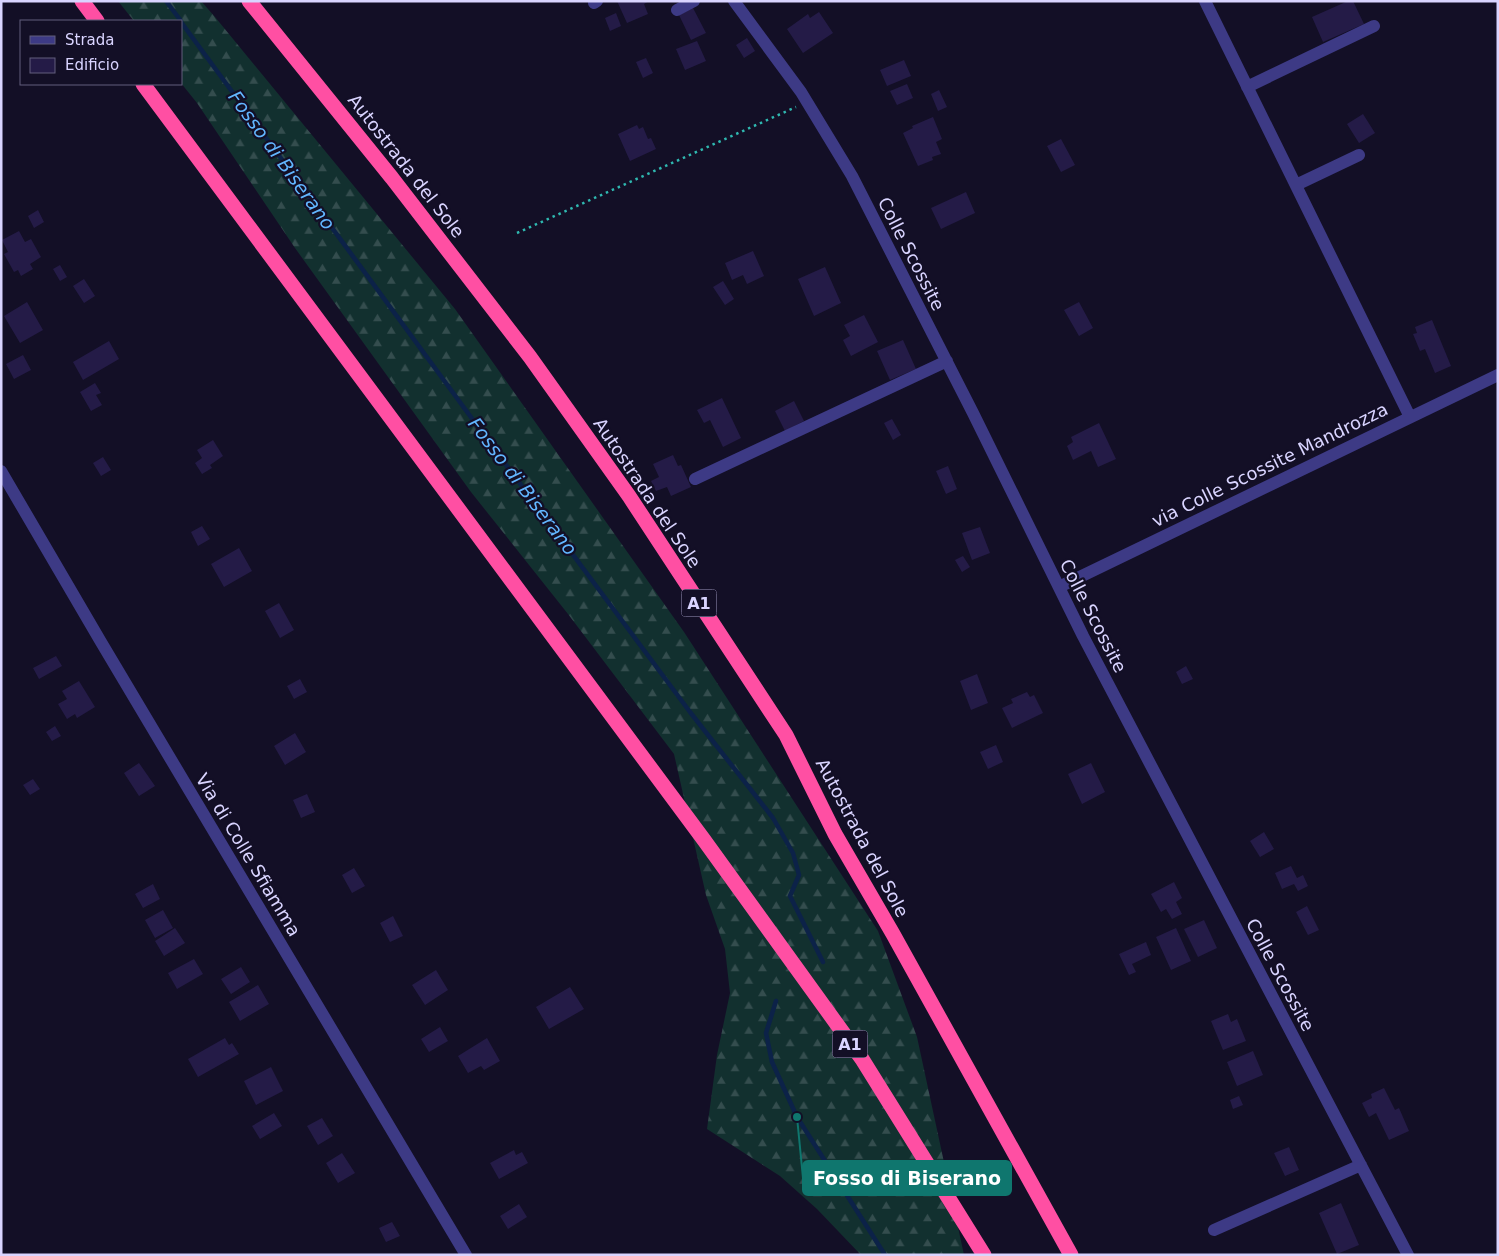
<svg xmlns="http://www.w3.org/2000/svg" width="1499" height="1256" font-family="'DejaVu Sans',sans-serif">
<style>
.forest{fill:url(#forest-firs)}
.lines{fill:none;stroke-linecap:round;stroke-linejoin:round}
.stream{stroke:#0c2248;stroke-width:4.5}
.building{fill:#241b47}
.path{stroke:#2fb8b0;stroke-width:2.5;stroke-dasharray:2.5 4;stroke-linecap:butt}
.minor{stroke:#3d3a85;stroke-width:12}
.highway{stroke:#ff4fa3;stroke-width:15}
.labels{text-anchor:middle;stroke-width:4.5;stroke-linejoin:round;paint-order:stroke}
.shield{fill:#130f26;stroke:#9e99be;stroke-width:1}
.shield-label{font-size:16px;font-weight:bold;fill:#d9d4ff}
.street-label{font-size:18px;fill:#d9d4ff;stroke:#130f26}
.water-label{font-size:19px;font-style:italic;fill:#62b6ff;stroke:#130f26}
.leader{fill:none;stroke:#0f766e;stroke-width:2}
.callout-dot{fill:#0f766e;stroke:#130f26;stroke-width:2}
.callout{fill:#0f766e;stroke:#0f766e;stroke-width:2}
.callout-label{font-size:19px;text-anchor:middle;font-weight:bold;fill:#fff}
</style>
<defs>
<pattern id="forest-firs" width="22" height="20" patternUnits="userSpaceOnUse" patternTransform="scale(1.25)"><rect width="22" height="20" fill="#12302f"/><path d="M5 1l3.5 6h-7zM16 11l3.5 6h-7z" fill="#344d4e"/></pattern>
</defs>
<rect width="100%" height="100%" fill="#130f26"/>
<!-- forest -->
<path class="forest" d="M118 1H201L215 17 455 309 684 632 878 931 917 1037 964 1255H861L817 1209 780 1176 707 1129 717 1055 730 993 725 949 706 895 674 754 568 614 471 492 295 248 197 103 181 83V21H134Z"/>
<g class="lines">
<!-- stream -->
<path class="stream" d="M166 1 181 21
M181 22 498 454 690 712 773 818 793 853 799 875 790 896 823 962
M776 1001 766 1033 772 1062 797 1117 885 1255"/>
</g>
<!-- building -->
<path class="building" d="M617 1H649L644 4 648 14 627 23Z
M1348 1H1353L1364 24 1323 42 1312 17Z
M693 8 706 33 691 40 679 15Z
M819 12 833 33 803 53 787 29 808 14 810 18Z
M616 13 621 26 610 31 605 18Z
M747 38 755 51 744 58 736 45Z
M697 41 706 61 685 70 676 49Z
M646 58 653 73 643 78 636 62Z
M904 60 911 76 887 86 880 70Z
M907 84 913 98 897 105 890 91Z
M939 90 947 107 938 111 931 94Z
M1363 114 1375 133 1359 143 1347 124Z
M933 117 942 139 936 142 941 154 932 157 933 160 918 166 903 133 913 128 912 126Z
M637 125 639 129 643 127 648 139 651 138 656 149 630 161 618 134Z
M1061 139 1075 165 1061 172 1047 146Z
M966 192 975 213 941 229 931 208Z
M38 210 44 222 34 228 28 216Z
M19 231 25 242 31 239 41 257 30 264 33 269 21 276 18 270 14 272 4 254 8 252 2 240Z
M753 251 764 276 747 284 743 275 732 280 725 263Z
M60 265 67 277 60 281 53 269Z
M825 267 841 303 814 316 798 279Z
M84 279 95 296 84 303 73 286Z
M723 281 734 299 725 305 713 287Z
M27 302 43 330 20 343 4 316Z
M1079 302 1093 328 1079 336 1064 310Z
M864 315 878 342 851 356 843 340 850 336 844 325Z
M1432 320 1451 366 1435 373 1425 349 1420 351 1413 334 1417 333 1415 327Z
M903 340 916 369 890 380 877 351Z
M109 341 119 359 83 380 73 362Z
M23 355 31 370 14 379 6 364Z
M95 383 101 393 96 395 102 405 91 411 80 392Z
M722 398 741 438 723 447 710 420 704 423 697 410Z
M794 401 804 421 785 431 775 411Z
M892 419 901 435 893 440 884 423Z
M1099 423 1116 459 1098 467 1091 451 1073 460 1067 446 1073 442 1071 437Z
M213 440 223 456 210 465 212 468 202 474 195 463 202 458 197 450Z
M673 455 678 466 681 465 691 487 671 496 667 487 656 491 651 481 659 477 653 464Z
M103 457 111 470 101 476 93 463Z
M948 466 957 489 946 494 936 471Z
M202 526 210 539 198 546 191 532Z
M980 527 990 553 972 560 962 533Z
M239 548 252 571 224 587 211 564Z
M963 556 970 567 962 572 955 560Z
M279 603 294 630 280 638 265 611Z
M56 656 62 666 39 679 33 668Z
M1186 666 1193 679 1182 684 1176 672Z
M977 674 988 703 971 710 960 681Z
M300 679 307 692 294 699 287 686Z
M79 681 95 707 77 718 75 714 67 719 58 704 67 699 62 691Z
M1027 692 1030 697 1034 695 1043 713 1012 728 1002 708 1013 703 1011 699Z
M55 726 61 736 52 741 46 732Z
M295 733 306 752 285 765 274 746Z
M996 745 1003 762 988 769 980 752Z
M139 763 155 786 139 796 124 773Z
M1091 763 1105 792 1082 804 1068 774Z
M33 779 40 789 30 795 23 785Z
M307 794 315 812 301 818 293 800Z
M1264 832 1274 849 1260 857 1250 841Z
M1291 866 1297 878 1303 875 1308 886 1298 891 1294 884 1282 889 1275 873Z
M354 868 365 886 352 893 342 875Z
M1174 882 1182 898 1176 902 1182 914 1172 919 1166 909 1161 912 1151 894Z
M153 884 160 899 143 908 135 894Z
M1307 906 1319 930 1308 935 1296 912Z
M163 910 173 928 155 938 145 920Z
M393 916 403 936 390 942 380 923Z
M1204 920 1217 948 1198 957 1184 929Z
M175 928 185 943 164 956 155 941Z
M1176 928 1191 961 1171 970 1156 937Z
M1146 942 1151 955 1132 964 1136 972 1129 975 1119 954Z
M194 959 203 974 177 989 168 973Z
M241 967 250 982 231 994 221 979Z
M436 970 448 990 425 1005 412 985Z
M258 985 269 1004 240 1021 229 1002Z
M570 987 584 1009 549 1029 536 1007Z
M1228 1014 1231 1022 1237 1019 1246 1041 1223 1050 1211 1021Z
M440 1027 448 1041 429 1052 421 1039Z
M225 1038 229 1045 232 1043 239 1054 198 1077 188 1059Z
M487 1038 500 1061 484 1070 481 1066 468 1073 458 1056Z
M1253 1051 1263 1075 1237 1086 1227 1062Z
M271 1067 283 1091 256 1105 244 1081Z
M1384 1088 1395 1110 1399 1108 1409 1131 1389 1140 1376 1113 1369 1117 1362 1103 1372 1098 1371 1094Z
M1239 1096 1243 1105 1233 1109 1230 1100Z
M274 1113 282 1126 260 1139 252 1126Z
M322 1118 333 1136 318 1145 307 1126Z
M1289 1147 1299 1170 1285 1176 1274 1153Z
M514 1150 516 1155 522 1152 528 1163 499 1179 490 1163Z
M342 1153 355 1173 338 1183 326 1163Z
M1341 1203 1359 1245 1337 1254 1319 1213Z
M519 1204 527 1217 508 1229 500 1216Z
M392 1222 400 1236 386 1242 379 1228Z"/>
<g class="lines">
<!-- path -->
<path class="path" d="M517 233 796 107"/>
<!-- minor -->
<path class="minor" d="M734 1 801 92 852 176 973 413 1083 636 1408 1255
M1205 1 1410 417
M594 3 597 1
M677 10 694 1
M1247 87 1374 26
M1296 185 1359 155
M1 471 101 642 466 1255
M695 479 947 361
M1059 587 1498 375
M1214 1230 1361 1165"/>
<!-- highway -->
<path class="highway" d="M82 1 97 21
M249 1 392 178 530 357 629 496 786 735 835 834 893 934 1071 1255
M143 84 704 840 862 1059 984 1255"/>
</g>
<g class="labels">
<!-- shield labels -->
<g class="shield">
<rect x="681.5" y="589.5" width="35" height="27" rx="4"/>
<rect x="832.5" y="1030.5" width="35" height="27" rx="4"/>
</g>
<g class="shield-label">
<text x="699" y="609">A1</text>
<text x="850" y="1050">A1</text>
</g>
<!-- street labels -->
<g class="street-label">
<text transform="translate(406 166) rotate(52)" y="6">Autostrada del Sole</text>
<text transform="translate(911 254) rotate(63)" y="6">Colle Scossite</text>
<text transform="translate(1270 465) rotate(-26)" y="6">via Colle Scossite Mandrozza</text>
<text transform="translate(647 493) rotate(56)" y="6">Autostrada del Sole</text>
<text transform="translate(1093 616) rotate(63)" y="6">Colle Scossite</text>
<text transform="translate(862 838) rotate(62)" y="6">Autostrada del Sole</text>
<text transform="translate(248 855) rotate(59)" y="6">Via di Colle Sfiamma</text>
<text transform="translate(1280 975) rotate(62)" y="6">Colle Scossite</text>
</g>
<!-- water labels -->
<g class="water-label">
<text transform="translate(282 160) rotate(54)" y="7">Fosso di Biserano</text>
<text transform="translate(523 486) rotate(53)" y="7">Fosso di Biserano</text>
</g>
</g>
<!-- callouts -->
<path class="leader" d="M797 1117L803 1178"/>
<circle class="callout-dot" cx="797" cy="1117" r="5"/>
<rect class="callout" x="803" y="1161" width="208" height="34" rx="5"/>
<g class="callout-label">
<text x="907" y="1185">Fosso di Biserano</text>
</g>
<!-- border -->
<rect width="1499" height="1256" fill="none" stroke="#d9d4ff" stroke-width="5"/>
<!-- legend -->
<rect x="20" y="20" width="162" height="65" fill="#130f26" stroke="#625e7d"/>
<rect x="30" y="36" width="25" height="8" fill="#3d3a85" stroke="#625e7d"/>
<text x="65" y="45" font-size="15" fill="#d9d4ff">Strada</text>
<rect x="30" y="58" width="25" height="15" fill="#241b47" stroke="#625e7d"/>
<text x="65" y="70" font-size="15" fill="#d9d4ff">Edificio</text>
</svg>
